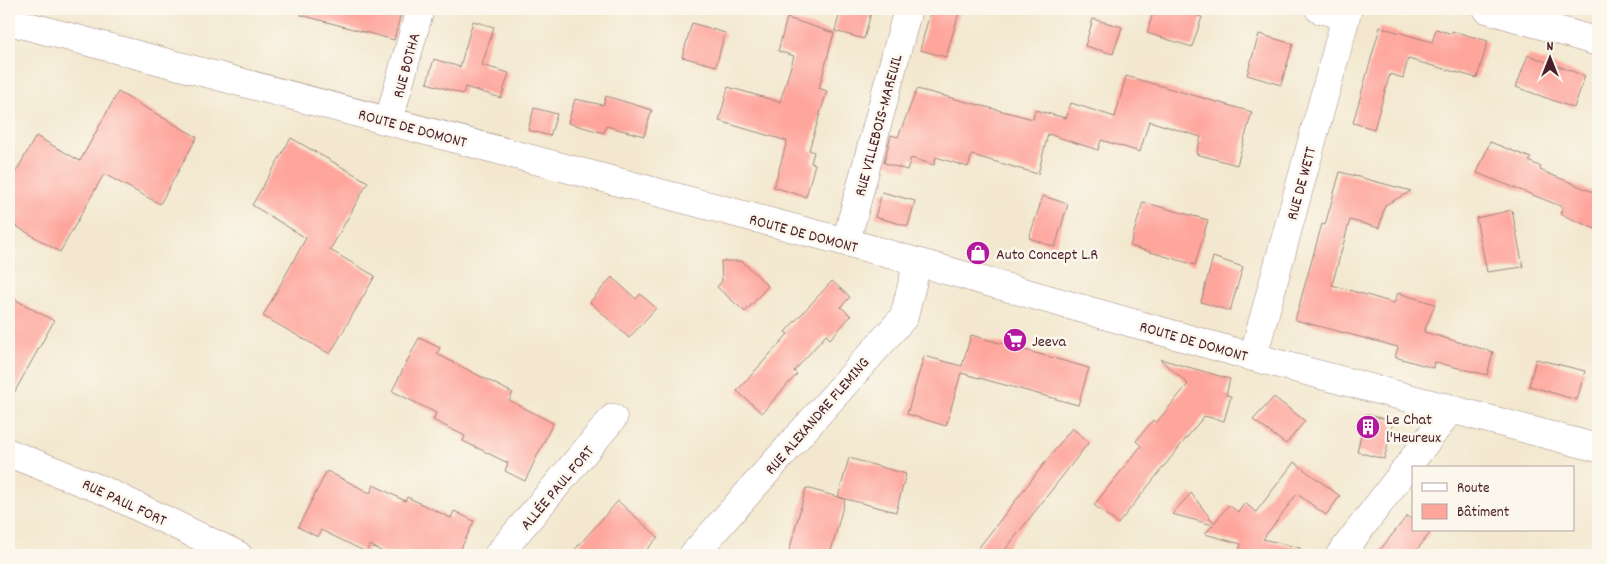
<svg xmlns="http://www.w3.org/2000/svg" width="1607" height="564" font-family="Dekko,sans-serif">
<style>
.building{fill:#fea59c}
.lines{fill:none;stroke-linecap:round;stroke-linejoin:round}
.minor-casing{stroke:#9e847d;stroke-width:29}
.secondary-casing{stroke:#9e847d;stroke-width:29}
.minor{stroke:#fff;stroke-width:28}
.secondary{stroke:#fff;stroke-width:28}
.labels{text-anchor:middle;stroke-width:5;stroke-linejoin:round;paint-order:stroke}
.street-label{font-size:16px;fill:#4a1f2b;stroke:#fbf7ec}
.poi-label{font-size:16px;fill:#4a1f2b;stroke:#fbf7ec;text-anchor:start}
</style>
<rect width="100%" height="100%" fill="#fbf7ec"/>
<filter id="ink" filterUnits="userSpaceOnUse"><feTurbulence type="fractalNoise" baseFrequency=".02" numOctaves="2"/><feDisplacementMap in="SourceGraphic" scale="10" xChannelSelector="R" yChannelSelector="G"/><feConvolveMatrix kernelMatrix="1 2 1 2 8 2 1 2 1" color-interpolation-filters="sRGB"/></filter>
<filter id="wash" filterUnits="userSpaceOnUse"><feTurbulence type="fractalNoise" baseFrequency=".0096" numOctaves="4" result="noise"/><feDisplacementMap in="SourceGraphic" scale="20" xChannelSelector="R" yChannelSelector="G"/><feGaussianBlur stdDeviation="1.12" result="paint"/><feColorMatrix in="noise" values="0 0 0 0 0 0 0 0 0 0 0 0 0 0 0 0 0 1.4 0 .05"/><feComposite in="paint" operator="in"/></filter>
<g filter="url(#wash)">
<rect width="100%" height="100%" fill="#f3e8cf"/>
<g id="blocks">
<!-- building -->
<path class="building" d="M302 9H385L401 13 394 40 301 15Z
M841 9H872L864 39 835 31Z
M931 9H960L946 57 920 50Z
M1154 9H1174L1202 17 1192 47 1147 33Z
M787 18 834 33 819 88 827 91 809 150 814 152 811 163 815 164 806 197 774 187 787 141 719 121 728 87 780 102 794 56 778 51Z
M1093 19 1122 27 1113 54 1085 46Z
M473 21 494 27 482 65 509 73 501 98 465 87 463 94 427 83 434 59 460 67Z
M692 23 725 33 716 66 682 57Z
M1380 27 1432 42 1436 29 1452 34V31L1488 41 1477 78 1408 59 1403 78 1390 74 1374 129 1353 123Z
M1259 34 1293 44 1281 85 1247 75Z
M1528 55 1585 76 1574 108 1516 87Z
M1126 76 1252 112 1237 165 1196 154 1201 137 1149 121 1140 152 1101 140 1098 150 1048 134 1038 174 972 155 968 167 936 157 934 165 911 158 907 170 884 163 891 135 898 137 917 89 1033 119 1035 110 1066 118 1071 103 1115 117Z
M118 92 197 137 160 204 104 174 60 252 9 222V184L36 136 80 161Z
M606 96 652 110 644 136 606 126 604 133 568 123 575 99 603 105Z
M534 108 557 114 550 136 528 130Z
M291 138 368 182 330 250 375 276 330 354 263 316 306 238 252 205Z
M1490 142 1531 158 1529 161 1541 167 1540 170 1598 194V230L1560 214 1563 207 1477 173Z
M1340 172 1411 191 1385 205 1379 228 1350 220 1332 285 1394 303 1398 293 1435 304 1424 332 1493 352 1487 375 1434 362 1433 368 1395 357 1398 347 1295 320 1322 224 1325 225Z
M882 192 915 201 908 226 875 217Z
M1043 196 1068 204 1055 247 1029 238Z
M1143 202 1208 220 1195 265 1130 246Z
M1512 210 1523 267 1487 272 1476 218Z
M1213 257 1243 267 1230 311 1201 302Z
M721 261H742L768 286 745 312 717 287 722 281Z
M612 277 636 299 640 294 656 308 629 338 590 302Z
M832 281 850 297 841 307 851 316 830 339 826 335 794 371 797 374 762 413 737 391 788 334 785 332Z
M9 296 54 321 9 402Z
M971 335 1089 368 1078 405 961 373 946 426 907 414 924 356 962 366Z
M419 338 440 348 437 354 513 393 509 400 553 423 525 481 505 471 508 463 463 441 465 436 433 420 436 413 392 391Z
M1160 359 1230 379 1226 395 1231 396 1224 421 1204 416 1118 524 1094 505 1141 446 1136 441 1153 420 1156 423 1188 384Z
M1536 359 1585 371 1577 400 1529 386Z
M1274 397 1305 421 1286 444 1253 420Z
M1366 414 1392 421V430L1384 459 1357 452Z
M1072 428 1089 442 1001 555H973Z
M849 458 906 474 896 512 838 497Z
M1294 462 1340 496 1326 515 1297 494 1263 539 1300 548 1299 555H1238L1241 544 1205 534 1213 525 1172 514 1191 493 1214 523 1229 505 1238 512 1245 503 1256 512Z
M327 471 370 493 374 485 405 501 407 497 451 518 454 511 474 521 458 555H388L370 545 366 552 321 530 318 537 298 527Z
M806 488 845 499 830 555H788Z
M618 501 658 537 642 555H570Z
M1407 516 1413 521V530H1426L1430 533 1413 555H1376Z"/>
</g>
</g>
<g filter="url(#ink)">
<use href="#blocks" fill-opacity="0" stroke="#9e847d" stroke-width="1"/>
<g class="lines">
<!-- minor casing -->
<g class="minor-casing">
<path id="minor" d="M1319 9 1346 16
M1487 9 1598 42
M389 120 420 9
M846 242 908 9
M1253 357 1348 9
M9 453 107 492 238 555
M498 555 613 418
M693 555 904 317 917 264
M1340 555 1442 421 1446 407"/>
</g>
<!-- secondary casing -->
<g class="secondary-casing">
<path id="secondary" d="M9 21 846 242 1253 357 1598 448"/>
</g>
<!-- minor -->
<use href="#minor" class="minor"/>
<!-- secondary -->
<use href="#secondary" class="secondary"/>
</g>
</g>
<!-- icons -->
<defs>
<g id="shop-disc" transform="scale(1.25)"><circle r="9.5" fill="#b5179e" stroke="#fbf7ec"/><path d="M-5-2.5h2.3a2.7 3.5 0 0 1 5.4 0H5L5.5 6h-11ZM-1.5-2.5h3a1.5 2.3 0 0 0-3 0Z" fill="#fff"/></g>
<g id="supermarket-disc" transform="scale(1.25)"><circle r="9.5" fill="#b5179e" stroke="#fbf7ec"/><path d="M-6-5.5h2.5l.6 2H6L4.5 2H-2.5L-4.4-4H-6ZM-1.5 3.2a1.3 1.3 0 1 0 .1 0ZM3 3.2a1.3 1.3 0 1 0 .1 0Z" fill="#fff"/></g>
<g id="building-disc" transform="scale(1.25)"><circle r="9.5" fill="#b5179e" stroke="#fbf7ec"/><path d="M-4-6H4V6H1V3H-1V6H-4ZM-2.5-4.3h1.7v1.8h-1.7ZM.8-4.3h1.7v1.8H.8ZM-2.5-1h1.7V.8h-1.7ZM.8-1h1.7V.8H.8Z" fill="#fff"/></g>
</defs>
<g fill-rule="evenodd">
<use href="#shop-disc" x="978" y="253"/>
<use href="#supermarket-disc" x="1015" y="340"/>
<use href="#building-disc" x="1368" y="427"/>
</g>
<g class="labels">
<!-- street labels -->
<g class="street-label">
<text transform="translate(405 65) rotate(-75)" y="6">RUE BOTHA</text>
<text transform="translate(877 125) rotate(-75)" y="6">RUE VILLEBOIS-MAREUIL</text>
<text transform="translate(413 127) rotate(15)" y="6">ROUTE DE DOMONT</text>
<text transform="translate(1300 183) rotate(-75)" y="6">RUE DE WETT</text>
<text transform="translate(804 232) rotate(15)" y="6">ROUTE DE DOMONT</text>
<text transform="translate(1194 340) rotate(16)" y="6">ROUTE DE DOMONT</text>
<text transform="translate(816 415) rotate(-49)" y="6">RUE ALEXANDRE FLEMING</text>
<text transform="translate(556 487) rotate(-50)" y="6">ALLÉE PAUL FORT</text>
<text transform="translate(125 501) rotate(25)" y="6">RUE PAUL FORT</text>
</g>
<!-- poi labels -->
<g class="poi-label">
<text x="996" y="259">Auto Concept L.R</text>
<text x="1032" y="346">Jeeva</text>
<text x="1386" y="424">Le Chat<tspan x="1386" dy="18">l'Heureux</tspan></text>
</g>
</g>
<!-- margin -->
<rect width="1607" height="564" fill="none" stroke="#fbf7ec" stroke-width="30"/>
<!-- legend -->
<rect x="1412" y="466" width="162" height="65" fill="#fbf7ec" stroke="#b4a19f"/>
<rect x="1422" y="483" width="25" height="8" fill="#ffffff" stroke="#b4a19f"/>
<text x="1457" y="492" font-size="15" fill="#4a1f2b">Route</text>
<rect x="1422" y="504" width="25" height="15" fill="#fea59c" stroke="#b4a19f"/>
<text x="1457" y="516" font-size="15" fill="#4a1f2b">Bâtiment</text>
<!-- north arrow -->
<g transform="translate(1550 58)" stroke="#fbf7ec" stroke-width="4" paint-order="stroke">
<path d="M0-4L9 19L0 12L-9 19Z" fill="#4a1f2b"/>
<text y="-8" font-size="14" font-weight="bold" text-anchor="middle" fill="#4a1f2b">N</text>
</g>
</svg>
